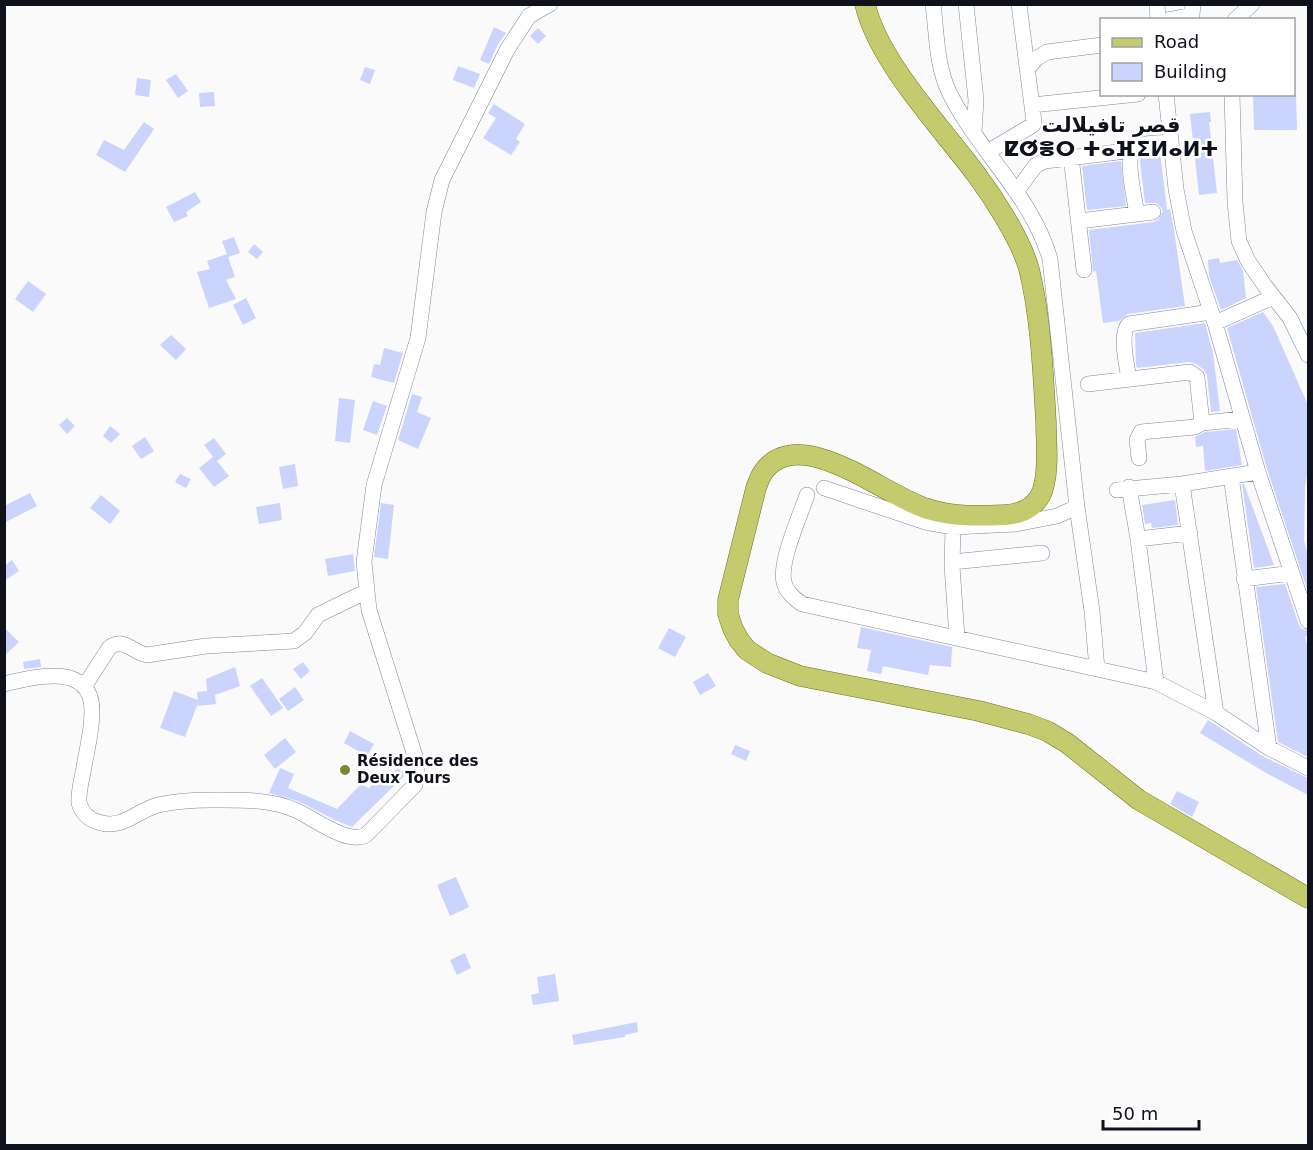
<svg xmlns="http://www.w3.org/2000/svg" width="1313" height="1150" font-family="'DejaVu Sans',Vazirmatn,'Noto Sans Tifinagh',sans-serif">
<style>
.building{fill:#cad4fc}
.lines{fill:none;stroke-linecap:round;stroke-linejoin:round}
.minor-casing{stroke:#7e85a4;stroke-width:16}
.major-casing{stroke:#6b7314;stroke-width:21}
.minor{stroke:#fff;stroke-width:15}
.major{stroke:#c4cb6f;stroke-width:20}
.poi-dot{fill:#7d8633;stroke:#fff;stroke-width:2}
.labels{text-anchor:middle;stroke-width:5;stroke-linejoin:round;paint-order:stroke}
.poi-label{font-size:15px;font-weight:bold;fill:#0f111c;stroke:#fff;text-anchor:start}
.district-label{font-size:21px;font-weight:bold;fill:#0f111c;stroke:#fff}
</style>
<rect width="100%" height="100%" fill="#fafafa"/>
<!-- building -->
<path class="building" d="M494 27 506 33 498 44 489 64 480 60Z
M538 28 546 36 538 44 530 36Z
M458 66 480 74 474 88 453 80Z
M365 67 375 70 370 84 360 80Z
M176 74 188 91 178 98 166 80Z
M137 78 151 80 149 97 135 95Z
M214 92 215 106 200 107 199 93Z
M1253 94H1296L1297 130H1254Z
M494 104 525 124 516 139 520 142 511 155 483 138 496 118 488 113Z
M1210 112 1211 122H1209L1217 193 1199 195 1190 114Z
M144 122 154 129 125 172 96 155 104 140 124 150Z
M1160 152 1167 210 1170 209 1174 230 1185 306 1128 314 1119 321 1103 323 1096 271 1093 272 1089 230 1154 222 1159 219 1163 211 1160 206 1156 203H1145L1140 162 1142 155Z
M1121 161 1126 206 1087 210 1082 166Z
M195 192 201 202 186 212 188 216 174 222 166 207Z
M234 237 240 253 228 257 235 277 226 280 236 299 209 308 197 272 210 269 207 261 227 254 222 241Z
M254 244 263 252 257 259 248 252Z
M1219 258 1220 263 1237 260 1243 271 1246 298 1221 310 1209 276 1208 260Z
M28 281 46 294 33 312 15 299Z
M246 298 256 318 243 325 233 305Z
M1263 312 1273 326 1308 405V469L1305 487 1304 541 1308 556V592L1267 469 1227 328Z
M1205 323 1213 353 1220 411 1211 412 1207 375 1203 369 1196 364 1189 362 1137 368 1136 365 1135 333Z
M171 335 186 349 176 360 160 345Z
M384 348 403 353 394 383 371 377 374 364 380 365Z
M412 394 422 397 417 412 431 418 418 449 398 440Z
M339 398 355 400 350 443 335 441Z
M373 401 387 406 377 435 363 430Z
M67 418 75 426 67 434 59 425Z
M110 426 120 434 111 443 103 436Z
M1236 429 1242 465 1205 471 1203 446 1196 447 1195 437 1205 432Z
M145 437 154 451 141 459 132 446Z
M214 438 226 454 217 461 229 476 214 487 199 468 213 457 204 445Z
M295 464 298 486 283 489 279 467Z
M180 474 191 479 186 488 175 482Z
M1242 484H1244L1274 565 1254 568Z
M30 493 37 506 4 523V506Z
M101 495 120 511 110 524 90 508Z
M1175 500 1178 525 1152 528 1151 523 1145 524 1142 505Z
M280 503 282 520 259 524 256 507Z
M381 503 394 505 388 559 374 557Z
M353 554 355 571 328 576 325 559Z
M12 560 19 571 4 581V566Z
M1285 584 1299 625 1302 629 1308 630V636L1305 637 1308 648V757L1278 742 1256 587Z
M4 627 19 642 4 656Z
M861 627 952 647 951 667 930 665 928 675 883 666 881 674 867 671 871 650 857 648Z
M669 628 686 637 675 657 658 648Z
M40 659 41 667 24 669 23 662Z
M303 662 310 671 301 679 293 669Z
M235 667 240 686 215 695 216 704 198 706V703L185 737 160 728 174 691 198 700 197 692 207 691 206 679Z
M708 673 716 686 700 695 693 682Z
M262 678 283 708 271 716 250 686Z
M295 687 304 700 288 711 279 699Z
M1208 720 1264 757 1308 778V795L1266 773 1200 733Z
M350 731 374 744 367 756 344 743Z
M285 738 296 752 275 769 264 755Z
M735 745 750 751 746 761 731 754Z
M280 768 294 774 288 788 337 809 361 784 369 788 380 776 384 780 398 768 405 775 352 827 335 820 298 801 269 793Z
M1177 791 1199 802 1192 817 1170 804Z
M456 877 469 907 450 916 437 885Z
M465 953 471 968 457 975 450 960Z
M555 974 559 1001 533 1005 531 995 539 993 537 977Z
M637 1022 638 1032 625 1035V1037L574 1045 572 1035Z"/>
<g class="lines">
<!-- minor casing -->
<g class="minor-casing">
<path id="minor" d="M933 4C937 35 936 66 950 94 979 152 1032 196 1050 259L1077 507 1092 611 1097 669
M966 4 976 100 974 132
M1157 4 1158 20
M1167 20 1192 15 1193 4
M1235 20 1252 4
M1027 69 1037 58 1047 52 1102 45
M1166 94 1176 189 1184 231 1215 323 1258 472 1308 621
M1232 94 1235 202 1239 241 1248 261 1265 286 1290 318 1308 355
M1032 105 1138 94
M989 151 1033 125 1034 122 1019 4
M1071 156 1084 270
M1016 192 1036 165 1045 161 1134 150
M1137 214C1135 202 1125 158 1134 149 1142 142 1161 143 1171 142
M1079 221 1153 212
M1215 323 1273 297
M1129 379C1127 366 1119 333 1129 324L1211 312
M1088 384 1190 372 1197 377 1202 423 1195 427 1141 432 1137 440 1139 458
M1202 423 1242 419
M1231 476 1269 748
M1182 484 1216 713
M1129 487 1138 539 1156 682
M824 488 925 522 953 527 1016 524 1057 516 1077 507
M1117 490 1182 484 1258 472
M807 495C800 516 779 562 784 582 786 592 794 598 802 604L1156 682 1216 713 1269 748 1308 768
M953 527 952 566 957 637
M1138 539 1190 533
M952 562 1042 553
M1244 579 1292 573
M4 684C35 676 93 662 92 712 92 731 87 749 84 767 82 779 78 792 79 803 82 813 88 819 98 822 123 830 136 811 158 805 175 801 195 800 213 800 240 800 270 799 295 810 314 818 347 845 366 835L415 785 417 770 415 756 369 610 364 562 374 485 418 338 434 212 442 180 507 50 529 16 550 4
M84 687 109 648C123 636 133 653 147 655L206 646 294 641 305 633 318 615 367 591"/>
</g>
<!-- major casing -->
<g class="major-casing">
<path id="major" d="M865 4C878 61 941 127 976 174 994 198 1021 240 1029 269 1041 318 1043 372 1046 422 1046 443 1049 464 1044 485 1040 505 1023 514 1004 515 979 516 953 517 928 509 887 498 801 422 764 471 760 476 758 483 756 488L728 600V614L733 629 739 640 747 650 767 663 800 676 979 711 1028 724 1047 731 1067 743 1139 800 1308 898"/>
</g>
<!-- minor -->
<use href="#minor" class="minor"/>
<!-- major -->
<use href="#major" class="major"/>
</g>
<!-- markers -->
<circle class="poi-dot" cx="345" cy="770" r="6"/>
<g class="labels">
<!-- poi labels -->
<g class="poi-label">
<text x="357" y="766">Résidence des<tspan x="357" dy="17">Deux Tours</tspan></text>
</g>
<!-- district labels -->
<g class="district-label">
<text x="1111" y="132">قصر تافيلالت<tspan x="1111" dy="24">ⵇⵚⴻⵔ ⵜⴰⴼⵉⵍⴰⵍⵜ</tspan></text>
</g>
</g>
<!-- border -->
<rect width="1313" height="1150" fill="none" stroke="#0f111c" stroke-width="12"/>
<!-- legend -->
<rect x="1100" y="18" width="195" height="78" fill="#ffffff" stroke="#9fa0a4" stroke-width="1.5"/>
<rect x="1112" y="38" width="30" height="9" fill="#c4cb6f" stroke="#9fa0a4" stroke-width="1.5"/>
<text x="1154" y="48" font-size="18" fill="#0f111c">Road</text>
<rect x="1112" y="63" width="30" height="18" fill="#cad4fc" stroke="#9fa0a4" stroke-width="1.5"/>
<text x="1154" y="78" font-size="18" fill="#0f111c">Building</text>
<!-- scale -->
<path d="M1103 1120v9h96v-9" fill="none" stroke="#0f111c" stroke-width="3"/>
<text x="1112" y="1120" font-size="18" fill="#0f111c" stroke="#ffffff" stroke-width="4.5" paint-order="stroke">50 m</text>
</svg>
